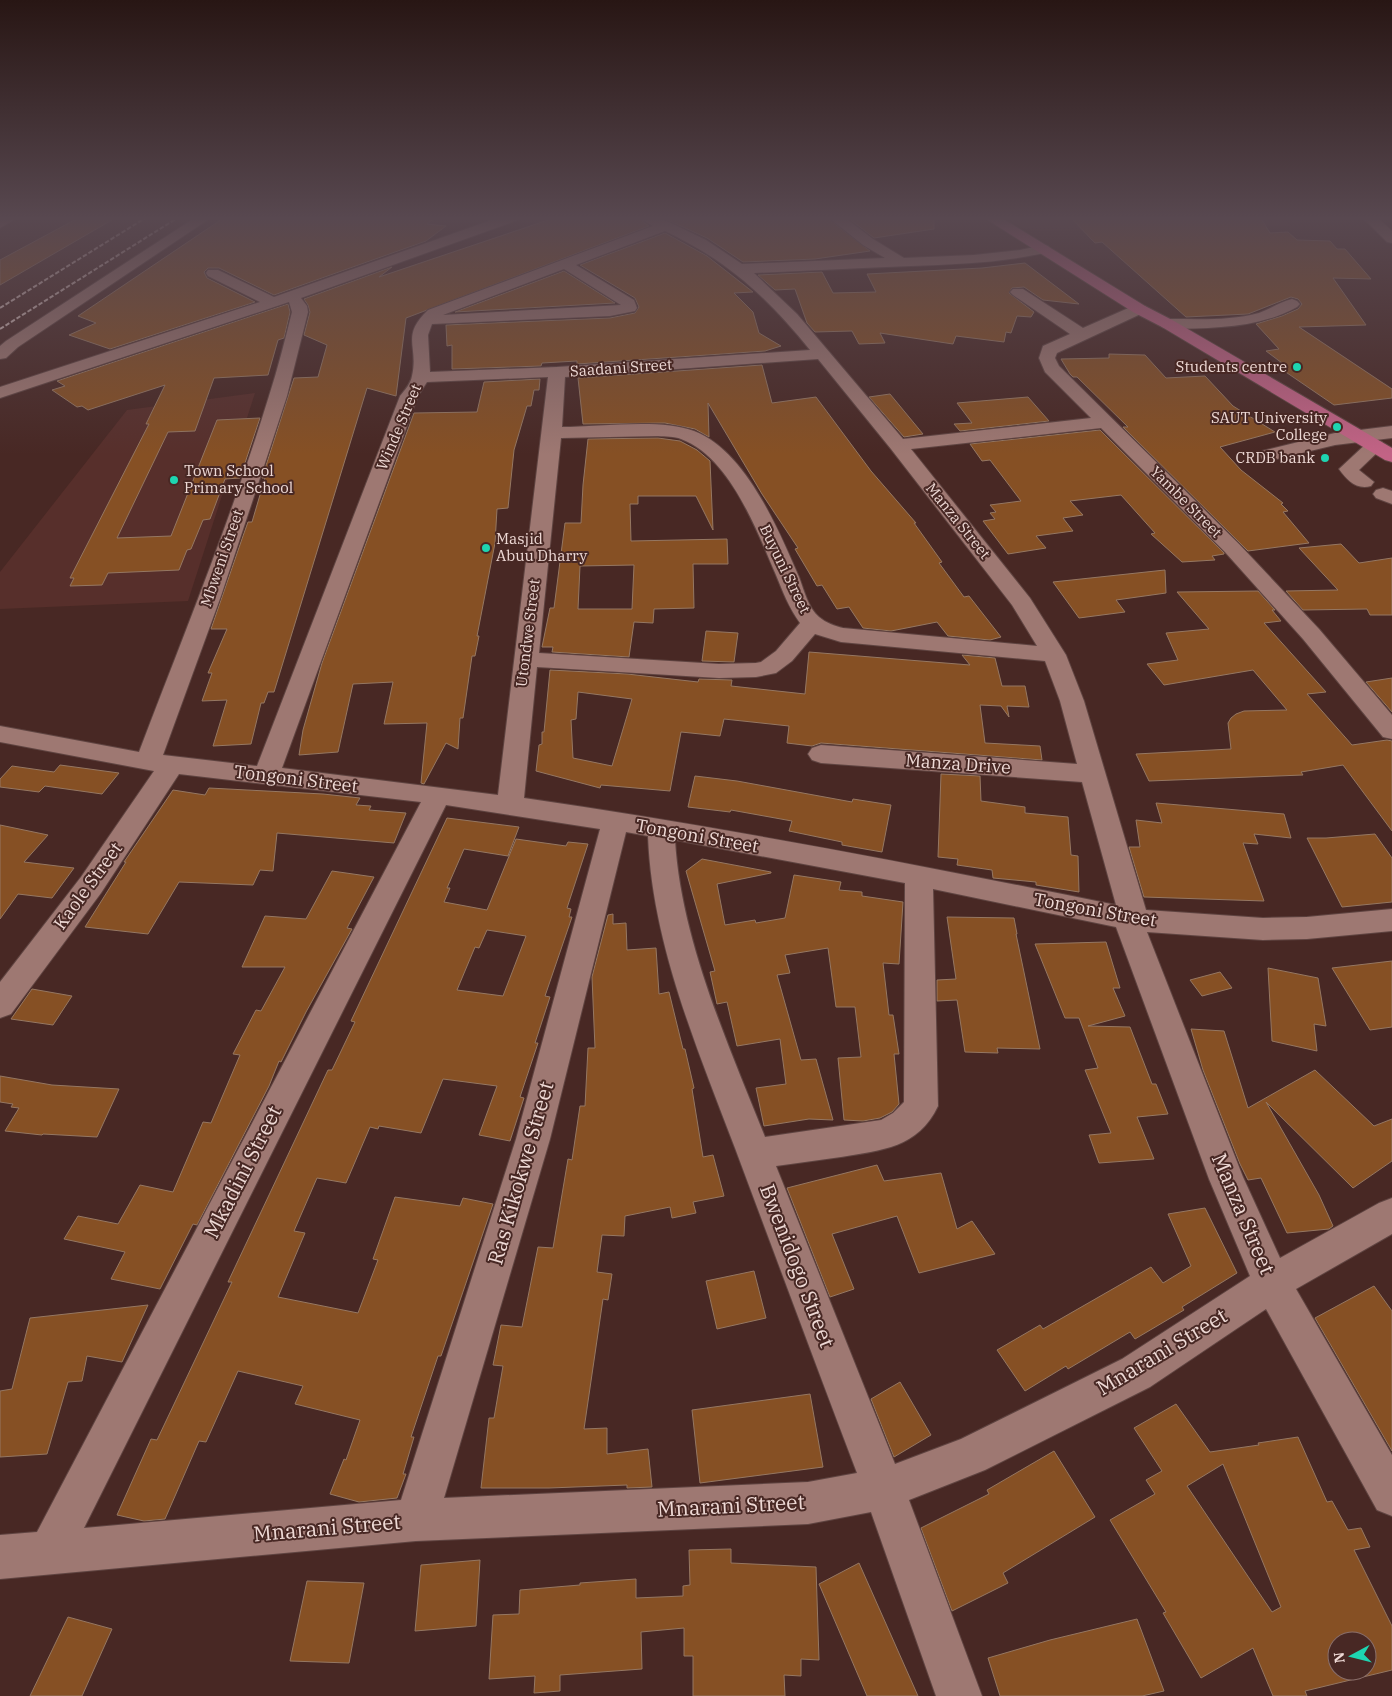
<svg xmlns="http://www.w3.org/2000/svg" width="1392" height="1696" font-family="'IBM Plex Serif',serif">
<style>
.built{fill:#572f2b}
.building{fill:#865024;stroke:#957762;fill-rule:evenodd}
.lines{fill:none;stroke-linecap:round;stroke-linejoin:round}
.minor-casing{stroke:#5f4441;stroke-width:2}
.highway-casing{stroke:#5f4441;stroke-width:2}
.minor{fill:#9e7872;fill-rule:evenodd}
.highway{fill:#c26385;fill-rule:evenodd}
.rail{stroke:#dac4c0;stroke-width:2;stroke-dasharray:4.5 2;stroke-linecap:butt}
.poi-dot{fill:#1ed5b1;stroke:#482824;stroke-width:2}
.labels{text-anchor:middle;stroke-width:4;stroke-linejoin:round;paint-order:stroke}
.far-poi-label{font-size:15px;fill:#eed9d5;stroke:#482824;text-anchor:end}
.far-street-label{font-size:15px;fill:#eed9d5;stroke:#482824}
.street-label{font-size:18px;fill:#eed9d5;stroke:#482824}
.near-street-label{font-size:21px;fill:#eed9d5;stroke:#482824}
</style>
<rect width="100%" height="100%" fill="#482824"/>
<!-- built -->
<path class="built" d="M1005 217H1283L1291 226 1037 231 1023 228Z
M255 393 188 601 0 609V572L127 410Z"/>
<!-- building -->
<path class="building" d="M80 217H117L0 285V260Z
M225 217H436L427 224 446 226 426 241 274 295 219 268H208L204 272 207 278 255 302 110 349 69 335 96 323 78 316Z
M557 217H636L649 226 406 318 396 396 367 388 274 692H268L264 703H261L251 744 213 746 227 700 202 701 212 673H208L227 629H211L243 536 248 522H252L265 478H262L294 378 318 377 327 345 304 335 310 312 308 305 304 299 392 267 379 277Z
M661 217H826L870 251 815 259 743 262 707 238Z
M847 217H934V229L874 238Z
M1070 217H1260L1270 233 1288 232 1297 240 1330 241 1337 249H1345L1371 279 1333 278 1366 325 1299 327 1392 389V398L1334 405 1274 364 1282 363 1266 351 1279 349 1256 324 1282 316 1298 309 1302 304 1298 299 1291 297 1248 314 1186 317 1102 242 1095 243Z
M665 233 707 256 753 292 734 293 753 312 759 333 781 346 765 351 577 364V361L542 363 541 366 452 369V345L447 346 446 325 610 318 635 313 639 307 635 298 580 265Z
M1025 263 1079 304 1043 300 1024 287 1012 288 1009 293 1034 312 1031 317 1017 316 1011 333 1006 332 1004 342 956 336 953 344 880 333 885 343 859 344 852 331 815 332 807 323 795 289 775 290 758 275 822 272 833 293 876 292 867 274 982 268Z
M564 271 615 303 455 312Z
M288 304 290 312 284 338 278 340 268 375 214 378 195 431 168 432 117 538 171 536 217 420 260 418 240 478 225 479 210 519 203 520 191 549 187 550 179 570 108 573 102 585 70 586 74 578H70L149 424H146L165 385 88 410 82 406 77 407 52 390 65 386 57 381Z
M1109 354 1145 355 1166 378 1205 376 1233 406 1275 432 1220 447 1241 470 1283 503 1281 504 1288 511 1283 512 1309 543 1248 551 1123 427H1128L1077 377H1073L1070 374 1061 359 1109 358Z
M762 365 772 403 816 397 871 471 916 523H914L942 562 939 563 964 597 969 596 1001 637 990 640 948 636 937 622 891 631 863 628 849 607 837 609 822 585 817 586 795 549 798 548 762 494 708 403 709 437 695 429 665 423 583 424 578 378Z
M540 379 539 390H534L531 406H527L514 450 508 508 497 509 495 543 477 636H479L475 656H472L463 718H460L458 749 446 743 424 784 421 783 427 723 384 724 393 682 353 684 338 752 299 755 303 730 322 663 414 413 477 412 484 382Z
M890 394 923 434 904 437 869 397Z
M1028 397 1049 421 960 431 954 424 972 423 957 403Z
M1100 430 1224 553V554L1212 556 1215 560 1182 562 1151 534 1155 533 1121 495 1070 501 1083 515 1063 518 1073 531 1036 536 1046 548 1008 554 983 521 995 519 990 513 996 512 990 505 1021 501 990 460 982 461 970 444Z
M658 438 680 441 697 450 710 461 713 530 696 496H638V504H630L631 541 727 539 728 564H693L694 608 654 609 653 623 634 622 629 657 552 652 553 647H542L550 608H554L565 523H581L583 485 588 439ZM634 565 632 609H578L580 566Z
M1341 544 1359 563 1392 558V615H1370L1367 609 1303 610 1286 591 1338 590 1299 548Z
M1165 570 1166 593 1116 600 1125 612 1079 618 1053 582Z
M1258 591 1275 610H1272L1281 621 1264 623 1326 692 1307 694 1352 745 1387 740 1392 741V831L1343 765 1301 772 1303 775 1149 781 1136 754 1231 749 1228 723 1231 718 1236 714 1244 711 1287 710 1253 670 1164 685 1147 664 1178 660 1166 633 1209 629 1177 592Z
M706 631 738 633 734 662 702 661Z
M809 652 970 665 962 655 995 658 1002 686H1025L1029 707 1007 706 1009 717 1001 706 980 705 985 743 1040 746 1042 760 821 743 812 746 787 743 789 726 724 719 720 736 681 732 670 791 601 785 600 788 536 771 539 745 542 744V732H544L550 670 627 674 698 682 699 679 732 680 731 686 805 694ZM578 692 632 699 612 766 573 758 571 720 576 719Z
M1392 678V712L1366 682Z
M60 765 119 773 102 794 45 786 39 792 0 787V779L12 766 54 772Z
M941 774 980 776 981 801 1025 807V813L1068 817 1071 855 1078 856 1079 892 1036 885V882L993 878 992 870 957 865 958 859 938 857Z
M695 776 737 781 852 802 853 799 891 805 882 852 842 845V842L789 831 792 821 731 810 730 812 688 807Z
M209 788 323 794 360 798 356 805 371 806 369 810 406 813 394 843 277 833 273 871 260 870 253 885 179 882 148 934 85 927 126 862H124L173 790 205 795Z
M1156 803 1284 814 1291 838 1254 834 1258 844 1243 843 1264 901 1144 897 1129 847H1140L1136 820 1162 823Z
M447 818 519 827 508 856 464 849 447 888H450L444 902 487 910 516 839 566 846 568 842 588 844 567 908 571 909 569 917H572L545 996 550 997 535 1043H538L520 1097 524 1098 510 1141 479 1135 497 1086 443 1079 421 1133 379 1126 378 1129 370 1127 346 1183 317 1178 294 1231 305 1233 278 1297 358 1313 378 1260 373 1259 395 1197 460 1206 463 1198 493 1204 441 1356H438L411 1437H414L403 1474H406L397 1498 359 1502 330 1494 344 1459 346 1460 360 1420 295 1404 303 1386 238 1371 206 1442 199 1441 165 1519 144 1521 117 1515 151 1439 157 1440 232 1282H228L328 1070H332L355 1022 351 1021ZM487 930 526 936 503 996 457 990 475 947 479 948Z
M0 825 48 835 24 862 74 868 52 898 18 894 0 919Z
M1375 834 1392 858V902L1342 907 1307 838H1326Z
M702 859 771 872V873L717 884 725 925 755 920 756 923 785 918 794 875 841 882 839 890 862 892V896L903 902 899 964 883 963 889 1015H893L899 1054H894L899 1104 892 1112 880 1118 863 1121 844 1120 838 1058 861 1057 855 1007H836L828 948 785 955 790 973 777 975 801 1060 816 1059 833 1120 809 1119 764 1126 756 1088 786 1084 780 1039 737 1046 727 1002 717 1004 710 972 715 971 686 871Z
M332 871 374 877 347 928 352 929 306 1012 281 1062 279 1061 269 1086 197 1225 193 1224 160 1289 111 1279 125 1252 64 1239 78 1216 118 1224 140 1185 173 1192 203 1122 211 1123 240 1055 233 1054 256 1010 261 1011 285 967H242L265 916 306 919Z
M613 914V924L626 923 627 950 656 948 659 994 669 992 683 1049H685L694 1088 692 1089 703 1157 713 1155 724 1196 693 1202 696 1213 672 1218 670 1207 625 1216 624 1236 602 1235 597 1272 612 1274 608 1300 603 1299 584 1429 607 1428V1454L648 1449 652 1487 627 1488V1485L549 1488H481L489 1418H494L503 1366 493 1365 501 1325 522 1327 538 1247 553 1248 568 1159 572 1160 580 1106H585L588 1048H595L592 977 608 915Z
M947 917 1014 918 1017 934H1016L1040 1049 997 1048 998 1053 965 1052 957 1000 937 1001V980L956 979Z
M1106 942 1120 988H1113L1125 1016 1088 1026 1130 1027 1152 1084H1156L1168 1114 1137 1117 1154 1159 1099 1163 1089 1135 1111 1133 1085 1070 1098 1068 1079 1018H1065L1035 944Z
M1392 961V1027L1370 1030 1332 968Z
M1268 968 1318 978 1326 1026 1314 1024 1317 1051 1272 1041Z
M1220 972 1232 988 1202 996 1190 980Z
M32 989 72 996 53 1025 11 1019Z
M1191 1029 1224 1031 1248 1108 1315 1070 1374 1126 1392 1119V1161L1353 1188 1266 1102 1319 1195 1333 1226 1329 1229 1287 1233 1261 1178 1248 1180 1240 1164 1203 1070Z
M0 1076 52 1085 119 1089 97 1137 43 1134 42 1135 5 1131 19 1108 11 1107 13 1104 0 1102Z
M877 1165 884 1181 941 1173 957 1229 972 1221 995 1254 919 1273 897 1216 832 1234 854 1289 830 1297 787 1188Z
M1205 1208 1237 1273 1182 1307 1184 1310 1135 1339 1130 1332 1068 1369 1066 1366 1025 1391 997 1350 1040 1325 1043 1329 1151 1267 1163 1283 1191 1266 1168 1214Z
M754 1271 766 1318 717 1329 706 1281Z
M1374 1286 1392 1311V1451L1315 1318Z
M148 1305 122 1362 87 1356 82 1381 68 1382 47 1454 0 1457V1391L12 1389 30 1318Z
M900 1382 931 1435 894 1457 871 1399Z
M810 1394 823 1467 700 1483 692 1410Z
M1176 1404 1210 1452 1259 1445 1258 1443 1298 1437 1327 1502 1332 1501 1348 1530 1361 1528 1370 1547 1354 1550 1392 1626V1670L1305 1691 1307 1696H1273L1253 1648 1201 1678 1163 1613 1166 1612 1110 1520 1155 1494 1146 1480 1162 1471 1134 1428ZM1223 1464 1281 1607 1272 1612 1187 1486ZM1337 1641H1367V1671H1337Z
M1054 1451 1095 1517 1003 1573 1008 1583 952 1611 921 1528 989 1494 987 1490Z
M731 1549V1563L816 1567 819 1660 801 1659V1676L784 1675 785 1696H693V1656H684V1628L641 1632 642 1669 560 1675V1691L534 1693 535 1676 489 1679 493 1615 519 1614 520 1590 580 1585V1583L636 1579V1598L683 1596V1586L690 1585 689 1550Z
M480 1560 476 1626 415 1631 421 1565Z
M859 1563 918 1696H867L819 1584Z
M307 1581 364 1583 349 1663 290 1661Z
M68 1617 112 1629 82 1696H30Z
M1137 1619 1164 1691 1142 1696H1000L988 1658 1050 1640Z"/>
<g class="lines">
<!-- minor casing -->
<g class="minor-casing">
<path id="minor" d="M2 217H19L0 228V218Z
M196 217H212L18 347 6 358 0 359V346L6 341Z
M500 217H520L518 220 301 298 307 306 308 312 287 396 266 460 221 596 163 755 257 766 400 396C405 390 411 383 412 376 419 345 400 337 428 310L653 226 638 217H656L671 223 706 240 742 264 885 258 863 245 828 217H844L873 239 904 258 974 255 1020 250 1043 245 1048 246 1050 249 1048 252C1003 263 957 264 911 266 859 268 807 271 754 273L797 314 903 439 1091 418 1045 372 1039 358 1043 346 1070 334 1013 295 1010 292 1013 289H1023L1083 328 1133 306H1145L1147 309 1145 312 1057 353 1055 358 1059 366 1239 544 1319 629 1392 715V739L1383 737 1303 639 1225 552 1101 428 911 449 1030 598 1066 655 1084 701 1146 910 1263 918 1307 917 1392 909V931L1307 939 1263 940 1147 932 1243 1177 1280 1258 1379 1203 1392 1198V1234L1296 1289 1392 1455V1516L1377 1510 1266 1309 1150 1387 985 1470 909 1500 982 1696H936L871 1512 808 1524 416 1541 0 1579V1535L37 1532 421 802 179 774 101 893 11 1014 0 1018V982L81 877 154 771 0 742V726L139 752C184 634 232 517 269 396 278 368 285 340 292 312L289 302 0 398V387L260 302 208 276 206 273 208 270H218L274 297ZM665 231C728 261 766 296 810 350L557 367 430 372 428 335 432 324 610 316 635 311 637 308 634 300 576 265ZM564 269 621 305 443 315ZM818 359 891 449 1012 605 1037 646 843 628C835 626 826 623 819 617 808 608 804 590 799 577 778 529 746 451 694 431 661 418 599 427 562 427L565 377ZM548 377 498 795 282 768 418 396 427 382ZM658 436C666 437 674 436 681 439 730 457 757 531 776 575 783 592 789 608 800 623L776 651 761 662 756 663 719 664 539 653 561 438ZM815 634 841 642 1045 661 1060 701 1077 764 821 745 812 748 808 754 812 760 821 763 1082 782 1116 905C920 865 723 827 524 798L537 667 719 678 756 677 776 673 792 661ZM446 805 600 829 516 1139 401 1500 84 1528ZM626 832 648 836C652 943 697 1048 735 1148 775 1255 816 1365 857 1473L808 1482 444 1498 550 1139ZM675 840 905 883 904 1102 893 1113 881 1120 765 1137C728 1044 681 940 675 840ZM933 889 1116 927 1209 1179 1250 1276 1122 1359 961 1439 895 1464 776 1166C798 1163 819 1160 841 1157 882 1150 918 1148 938 1106Z
M1362 217H1377L1392 231V243L1387 242Z
M1292 299 1297 301 1300 304 1297 307C1257 329 1213 328 1168 329L1162 327 1160 324 1162 321 1168 319C1198 319 1230 321 1259 313 1270 309 1280 302 1292 299Z
M1392 426V438L1335 445 1269 461 1262 459 1260 455 1262 451 1335 433Z
M1375 440 1382 442 1384 446 1359 470 1374 482 1371 486C1356 490 1347 480 1339 469L1368 442Z
M1383 488 1392 491V504L1376 498 1373 494 1376 490Z"/>
</g>
<!-- highway casing -->
<g class="highway-casing">
<path id="highway" d="M983 217H1000L1145 306 1174 321 1392 448V462L1385 460 1162 327 1133 312Z"/>
</g>
<!-- minor -->
<use href="#minor" class="minor"/>
<!-- highway -->
<use href="#highway" class="highway"/>
<!-- rail -->
<path class="rail" d="M0 308 147 217
M0 329 179 217"/>
</g>
<!-- sky -->
<linearGradient id="sky" x2="0" y2="1"><stop stop-color="#281614"/><stop offset="0.48" stop-color="#584850"/><stop offset="1" stop-color="#584850" stop-opacity="0"/></linearGradient>
<rect width="1392" height="455" fill="url(#sky)"/>
<!-- markers -->
<g class="poi-dot">
<circle cx="1297" cy="367" r="5"/>
<circle cx="1337" cy="427" r="5"/>
<circle cx="1325" cy="458" r="5"/>
<circle cx="174" cy="480" r="5"/>
<circle cx="486" cy="548" r="5"/>
</g>
<g class="labels">
<!-- far-poi labels -->
<g class="far-poi-label">
<text x="1287" y="372">Students centre</text>
<text x="1327" y="423">SAUT University<tspan x="1327" dy="17">College</tspan></text>
<text x="1315" y="463">CRDB bank</text>
<text x="184" y="476" text-anchor="start">Town School<tspan x="184" dy="17">Primary School</tspan></text>
<text x="496" y="544" text-anchor="start">Masjid<tspan x="496" dy="17">Abuu Dharry</tspan></text>
</g>
<!-- far-street labels -->
<g class="far-street-label">
<text transform="translate(621 368) rotate(-4)" y="5">Saadani Street</text>
<text transform="translate(399 427) rotate(-67)" y="5">Winde Street</text>
<text transform="translate(1186 502) rotate(45)" y="5">Yambe Street</text>
<text transform="translate(958 521) rotate(51)" y="5">Manza Street</text>
<text transform="translate(222 558) rotate(-71)" y="5">Mbweni Street</text>
<text transform="translate(785 569) rotate(64)" y="5">Buyuni Street</text>
<text transform="translate(528 633) rotate(-83)" y="5">Utondwe Street</text>
</g>
<!-- street labels -->
<g class="street-label">
<text transform="translate(958 764) rotate(4)" y="6">Manza Drive</text>
<text transform="translate(296 779) rotate(7)" y="6">Tongoni Street</text>
<text transform="translate(697 836) rotate(10)" y="6">Tongoni Street</text>
<text transform="translate(88 886) rotate(-54)" y="6">Kaole Street</text>
<text transform="translate(1095 910) rotate(10)" y="6">Tongoni Street</text>
</g>
<!-- near-street labels -->
<g class="near-street-label">
<text transform="translate(243 1172) rotate(-63)" y="7">Mkadini Street</text>
<text transform="translate(521 1173) rotate(-74)" y="7">Ras Kikokwe Street</text>
<text transform="translate(1243 1214) rotate(67)" y="7">Manza Street</text>
<text transform="translate(797 1266) rotate(69)" y="7">Bwenidogo Street</text>
<text transform="translate(1162 1352) rotate(-31)" y="7">Mnarani Street</text>
<text transform="translate(731 1506) rotate(-3)" y="7">Mnarani Street</text>
<text transform="translate(327 1528) rotate(-5)" y="7">Mnarani Street</text>
</g>
</g>
<!-- north arrow -->
<g transform="translate(1352 1656) rotate(263)"><circle r="24" fill="#482824" stroke="#8a6f6b"/>
<path d="M0-4L9 19L0 12L-9 19Z" fill="#1ed5b1"/>
<text y="-8" font-size="14" font-weight="bold" text-anchor="middle" fill="#eed9d5">N</text>
</g>
</svg>
